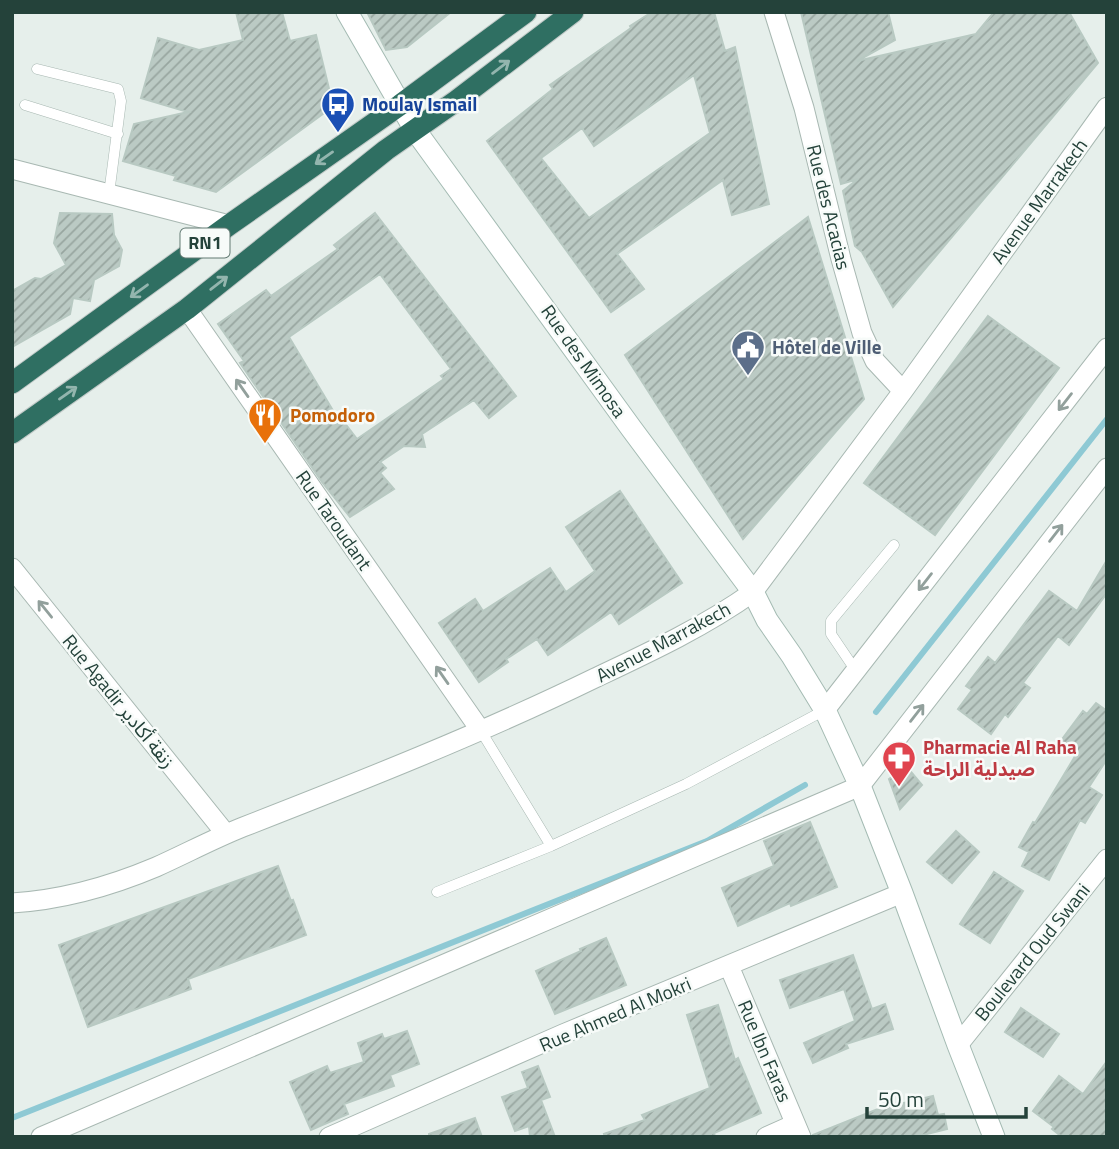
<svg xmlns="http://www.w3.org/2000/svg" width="1119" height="1149" font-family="'Titillium Web','Noto Sans Arabic',sans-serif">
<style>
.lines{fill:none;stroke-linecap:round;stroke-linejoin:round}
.stream{stroke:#8ec9d4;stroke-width:6}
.building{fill:url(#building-hatch);stroke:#b8c9c2;stroke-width:2;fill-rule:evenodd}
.lane-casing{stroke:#a8b8b2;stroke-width:11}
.street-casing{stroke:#a8b8b2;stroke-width:21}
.secondary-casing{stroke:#a4bbb3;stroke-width:23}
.highway-casing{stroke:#c2cac8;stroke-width:23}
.lane{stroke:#fff;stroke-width:10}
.street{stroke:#fff;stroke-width:19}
.secondary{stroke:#fff;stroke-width:21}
.highway{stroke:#2f6f62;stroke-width:21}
.oneway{stroke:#93b5ae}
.oneway2{stroke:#92a09c}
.labels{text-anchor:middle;stroke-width:5;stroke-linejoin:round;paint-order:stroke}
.shield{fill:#f7fbf9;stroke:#637a73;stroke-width:2}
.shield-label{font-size:18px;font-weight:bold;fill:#24423a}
.transit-label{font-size:19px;font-weight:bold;fill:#164399;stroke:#f7fbf9;text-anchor:start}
.street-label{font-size:19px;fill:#24423a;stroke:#f7fbf9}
.service-label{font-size:19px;font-weight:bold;fill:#4e5e75;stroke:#f7fbf9;text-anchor:start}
.food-label{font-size:19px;font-weight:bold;fill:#c56008;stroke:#f7fbf9;text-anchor:start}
.health-label{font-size:19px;font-weight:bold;fill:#be3a42;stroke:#f7fbf9;text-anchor:start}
</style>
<defs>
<pattern id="building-hatch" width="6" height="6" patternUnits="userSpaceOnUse" patternTransform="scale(1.75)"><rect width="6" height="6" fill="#bbcac4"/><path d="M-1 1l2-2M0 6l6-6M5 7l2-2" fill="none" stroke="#98a6a0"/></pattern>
</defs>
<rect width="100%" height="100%" fill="#e6efeb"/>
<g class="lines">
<!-- stream -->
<path class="stream" d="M876 712 1107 419
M12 1118 707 841 805 785"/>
</g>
<!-- building -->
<path class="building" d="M236 12H282L290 41 316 35 331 97 327 111 216 192 174 180 176 176 123 161 134 124 188 112 141 98 158 38 199 50 243 40Z
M367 12H451L407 47 386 50Z
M652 12H714L725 51 735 47 769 204 732 215 723 180 617 254 644 289 611 312 487 141 553 89 550 85 631 28 630 26ZM694 75 710 133 589 218 541 158 582 128 594 146Z
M801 12H888L895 40 857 61 976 34 994 12H1069L1098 63 893 307 862 252 855 246 843 191 858 179 841 184Z
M60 213 112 214 114 235 122 250 119 266 94 280 90 301 73 298 70 314 12 347V291L35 278 41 279 66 265 54 243Z
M375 213 516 396 489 418 474 400 422 434 425 447 404 446 380 462 386 468 380 473 394 489 350 517 322 482 240 363 244 361 218 324 266 290 271 296 338 249 334 245ZM380 274 451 369 441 376 444 379 357 439 344 422 341 424 289 337Z
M808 217 864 399 743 539 625 355Z
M988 316 1059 368 935 535 864 483Z
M620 491 682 583 619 624 611 612 548 655 537 639 506 659 508 662 479 682 439 623 475 599 483 611 550 568 566 592 595 571 566 527Z
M1107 560V593L1069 645 1058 636 1023 683 1030 688 1008 717 1005 714 991 734 958 709 972 690 966 686 988 657 995 663 1049 591 1077 611Z
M1096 703 1107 711V759L1089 787 1102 795 1085 823 1080 820 1049 880 1022 866 1029 852 1019 847 1033 822 1035 823 1077 753 1060 742 1083 711 1087 714Z
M906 766 922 785 900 809 889 779Z
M810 822 837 887 791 906 790 903 738 926 722 888 774 866 764 841Z
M956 831 979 852 952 883 927 862Z
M278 866 291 901 293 900 306 935 188 979 191 989 88 1027 59 945Z
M994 872 1023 891 990 943 960 924Z
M606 938 626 985 555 1014 536 971 581 951 580 949Z
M853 955 872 1009 885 1004 893 1029 846 1044 848 1048 813 1063 804 1043 855 1021 844 989 790 1008 780 980Z
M718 1005 735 1060 738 1058 761 1113 714 1133 715 1137H605L604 1134 645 1120 642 1115 710 1088 687 1015Z
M1021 1008 1059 1034 1043 1057 1005 1032Z
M407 1031 419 1064 390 1075 394 1086 344 1104 348 1114 311 1130 290 1082 327 1066 330 1073 364 1062 358 1043 382 1034 384 1039Z
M1107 1061V1137H1062L1052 1129 1054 1127 1033 1111 1059 1076 1083 1094Z
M538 1066 550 1097 541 1100 555 1137H530L529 1126 515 1131 502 1097 528 1088 522 1072Z
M933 1096 938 1115 944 1114 947 1129 915 1137H813V1135L883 1107V1108Z
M475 1118 482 1137H429V1134Z"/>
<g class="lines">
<!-- lane casing -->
<g class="lane-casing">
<path id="lane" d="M37 69 118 89 121 101 109 194
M25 105 118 134
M856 671 831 634V621L894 545
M481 731 551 846
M437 892 551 846 686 784 825 710"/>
</g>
<!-- street casing -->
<g class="street-casing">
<path id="street" d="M774 12 804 108 841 259 862 333 875 361 903 391
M12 169 229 225
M187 309 481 731
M12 568 226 834
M825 710 1107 348
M12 903C61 900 111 886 156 867 185 854 213 839 243 827 361 781 480 734 595 678 648 653 704 627 753 592L903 391 1107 107
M729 966 801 1137
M958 1045 1107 859
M41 1137 860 786 1107 468
M329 1137 563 1034 902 893
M766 1137 795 1124"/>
</g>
<!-- secondary casing -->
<g class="secondary-casing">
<path id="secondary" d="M347 12 415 130 631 428 753 592 767 620 792 656 825 710 860 786 902 893 958 1045 994 1137"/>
</g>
<!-- highway casing -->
<g class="highway-casing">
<path id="highway" d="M12 383 229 225 400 105 526 12
M12 433 187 309 386 150 456 101 573 12"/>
</g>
<!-- lane -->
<use href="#lane" class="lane"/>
<!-- street -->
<use href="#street" class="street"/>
<!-- secondary -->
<use href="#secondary" class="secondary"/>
<!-- highway -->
<use href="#highway" class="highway"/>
</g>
<!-- one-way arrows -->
<defs><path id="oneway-shaft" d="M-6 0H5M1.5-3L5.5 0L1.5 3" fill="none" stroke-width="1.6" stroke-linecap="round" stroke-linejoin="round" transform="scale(1.75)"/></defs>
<g class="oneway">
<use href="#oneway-shaft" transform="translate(501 67) rotate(-37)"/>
<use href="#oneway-shaft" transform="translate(324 158) rotate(145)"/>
<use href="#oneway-shaft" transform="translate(219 283) rotate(-38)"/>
<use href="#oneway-shaft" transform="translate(139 291) rotate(144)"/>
<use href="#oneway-shaft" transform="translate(68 393) rotate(-35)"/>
</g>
<g class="oneway2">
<use href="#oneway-shaft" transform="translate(242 388) rotate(-125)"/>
<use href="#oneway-shaft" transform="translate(1065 402) rotate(128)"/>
<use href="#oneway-shaft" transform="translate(1056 533) rotate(-52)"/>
<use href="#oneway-shaft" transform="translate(925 582) rotate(128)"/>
<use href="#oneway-shaft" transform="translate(45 609) rotate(-129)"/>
<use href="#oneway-shaft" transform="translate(442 675) rotate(-125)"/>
<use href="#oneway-shaft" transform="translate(917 713) rotate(-52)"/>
</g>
<!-- icons -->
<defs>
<g id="bus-pin" transform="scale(1.75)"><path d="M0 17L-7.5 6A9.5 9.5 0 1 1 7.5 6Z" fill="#1a4fb4" stroke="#f7fbf9"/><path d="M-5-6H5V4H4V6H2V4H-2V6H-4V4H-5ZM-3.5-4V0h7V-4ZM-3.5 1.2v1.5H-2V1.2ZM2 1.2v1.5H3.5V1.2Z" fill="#fff"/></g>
<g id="civic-pin" transform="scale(1.75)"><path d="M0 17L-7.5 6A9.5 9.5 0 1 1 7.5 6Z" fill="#5c6f8a" stroke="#f7fbf9"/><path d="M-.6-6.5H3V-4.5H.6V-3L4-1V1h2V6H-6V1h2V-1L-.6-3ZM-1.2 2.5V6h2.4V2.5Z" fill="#fff"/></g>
<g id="restaurant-pin" transform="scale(1.75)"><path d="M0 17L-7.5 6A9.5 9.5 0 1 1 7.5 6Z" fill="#e8710a" stroke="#f7fbf9"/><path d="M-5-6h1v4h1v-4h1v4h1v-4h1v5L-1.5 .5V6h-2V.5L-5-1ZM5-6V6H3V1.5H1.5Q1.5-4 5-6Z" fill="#fff"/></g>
<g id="pharmacy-pin" transform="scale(1.75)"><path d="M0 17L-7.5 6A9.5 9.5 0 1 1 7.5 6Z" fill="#e0444e" stroke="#f7fbf9"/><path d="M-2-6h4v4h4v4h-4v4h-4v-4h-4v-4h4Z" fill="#fff"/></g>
</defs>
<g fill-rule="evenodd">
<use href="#bus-pin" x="338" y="104"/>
<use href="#civic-pin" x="748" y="347"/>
<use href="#restaurant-pin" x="265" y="415"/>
<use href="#pharmacy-pin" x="899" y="758"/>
</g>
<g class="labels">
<!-- shield labels -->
<rect class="shield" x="180.5" y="228.5" width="49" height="29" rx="5"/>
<g class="shield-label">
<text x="205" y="249">RN1</text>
</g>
<!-- transit labels -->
<g class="transit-label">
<text x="362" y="111">Moulay Ismail</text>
</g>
<!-- street labels -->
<g class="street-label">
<text transform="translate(1039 201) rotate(-54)" y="7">Avenue Marrakech</text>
<text transform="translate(829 207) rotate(76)" y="7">Rue des Acacias</text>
<text transform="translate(584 361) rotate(55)" y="7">Rue des Mimosa</text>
<text transform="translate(334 520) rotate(55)" y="7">Rue Taroudant</text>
<text transform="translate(663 642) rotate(-28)" y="7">Avenue Marrakech</text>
<text transform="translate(119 701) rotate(51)" y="7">Rue Agadir زنقة أكادير</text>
<text transform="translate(1032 952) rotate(-51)" y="7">Boulevard Oud Swani</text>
<text transform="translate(615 1014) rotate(-23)" y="7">Rue Ahmed Al Mokri</text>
<text transform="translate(765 1051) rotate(67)" y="7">Rue Ibn Faras</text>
</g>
<!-- service labels -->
<g class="service-label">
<text x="772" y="354">Hôtel de Ville</text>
</g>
<!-- food labels -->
<g class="food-label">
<text x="290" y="422">Pomodoro</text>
</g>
<!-- health labels -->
<g class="health-label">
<text x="923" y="754">Pharmacie Al Raha<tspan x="923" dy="22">صيدلية الراحة</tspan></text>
</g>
</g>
<!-- border -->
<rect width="1119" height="1149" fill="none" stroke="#24423a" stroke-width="28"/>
<!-- scale -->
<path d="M867 1107v10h159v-10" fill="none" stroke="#24423a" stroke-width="3.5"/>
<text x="878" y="1107" font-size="21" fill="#24423a" stroke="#f7fbf9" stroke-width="5" paint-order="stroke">50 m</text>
</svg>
